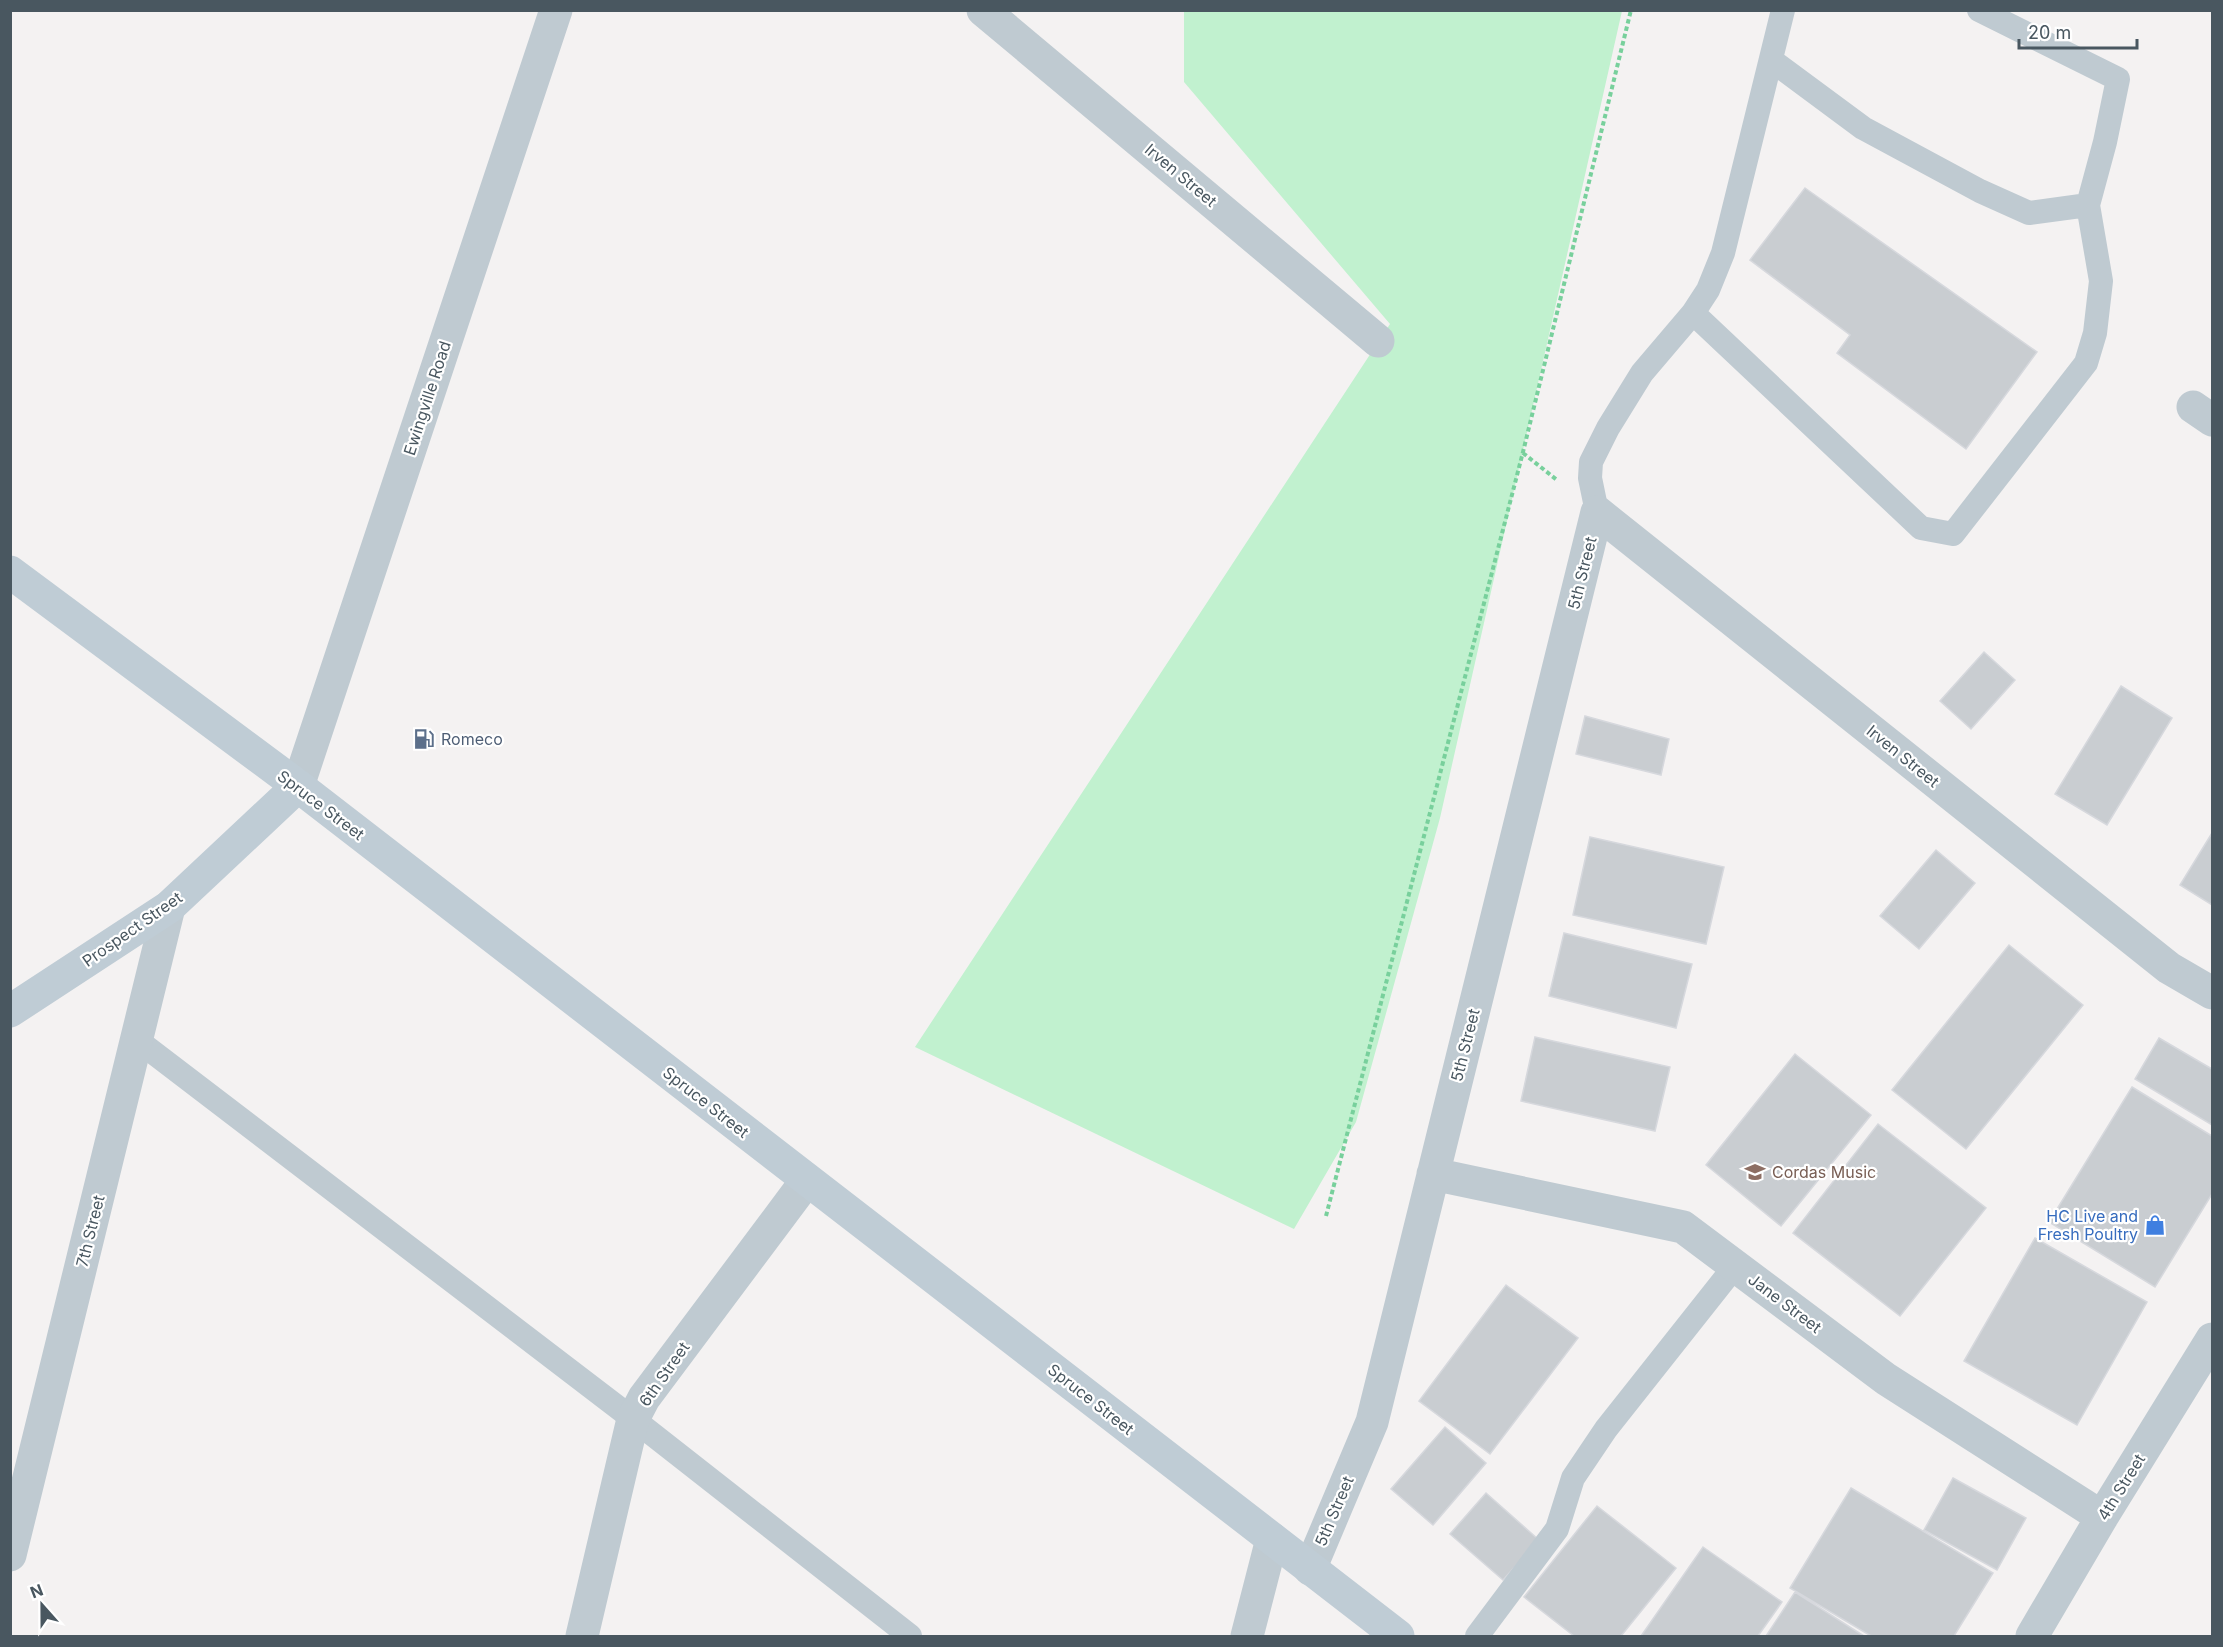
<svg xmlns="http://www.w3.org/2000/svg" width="2223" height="1647" font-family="Inter,sans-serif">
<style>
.green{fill:#c1f1cf}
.building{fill:#c9cdd1;stroke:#d6d8dd;stroke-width:1.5}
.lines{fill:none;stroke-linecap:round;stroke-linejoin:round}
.path{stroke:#78d09c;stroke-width:4;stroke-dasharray:4.5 3;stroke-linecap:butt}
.lane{stroke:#bfcad1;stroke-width:24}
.street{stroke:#bfcad1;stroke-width:33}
.secondary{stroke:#bfccd5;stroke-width:33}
.labels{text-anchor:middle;stroke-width:4.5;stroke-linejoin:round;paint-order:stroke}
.street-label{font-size:16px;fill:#495760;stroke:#fff}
.service-label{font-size:16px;fill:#4e5e75;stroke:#fff;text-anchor:start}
.education-label{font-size:16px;fill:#785e54;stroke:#fff;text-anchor:start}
.shop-label{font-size:16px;fill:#366cbe;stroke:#fff;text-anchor:end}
</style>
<rect width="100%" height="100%" fill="#f4f2f2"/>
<!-- green -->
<path class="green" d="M1184 11H1622L1440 818 1356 1122 1294 1229 915 1047 1390 324 1184 82Z"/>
<!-- building -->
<path class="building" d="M1805 188 2037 352 1966 449 1837 353 1850 335 1750 260Z
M1984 652 2015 680 1971 729 1940 701Z
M2121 686 2172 718 2107 825 2055 794Z
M1585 716 1669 739 1661 775 1576 754Z
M2212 833V905L2180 885Z
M1590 837 1724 867 1706 944 1573 915Z
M1936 850 1975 883 1919 949 1880 916Z
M1564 933 1692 964 1676 1028 1549 996Z
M2009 945 2083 1005 1966 1149 1892 1090Z
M1535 1037 1670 1067 1655 1131 1521 1101Z
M2159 1038 2212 1069V1125L2135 1079Z
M1795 1054 1871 1115 1781 1226 1706 1165Z
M2132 1087 2212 1136V1194L2155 1287 2049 1222Z
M1878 1124 1986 1208 1900 1316 1793 1233Z
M2035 1238 2147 1302 2077 1425 1964 1361Z
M1506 1285 1578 1338 1490 1454 1419 1401Z
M1445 1427 1486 1463 1433 1525 1391 1489Z
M1953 1478 2026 1518 1997 1570 1924 1530Z
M1851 1488 1993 1573 1954 1636H1871L1790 1588Z
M1486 1493 1539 1540 1503 1580 1450 1534Z
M1597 1506 1676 1568 1621 1636H1574L1524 1597Z
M1703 1547 1782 1602 1758 1636H1641Z
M1795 1592 1864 1636H1766Z"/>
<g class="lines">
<!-- path -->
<path class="path" d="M1523 453 1557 480
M1326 1216 1523 452 1631 10"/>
<!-- lane -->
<path class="lane" d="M1771 60 1863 128 1980 191 2029 213 2088 205
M1693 313 1921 528 1953 534 2086 363 2095 333 2101 281 2088 205 2105 142 2118 79 1979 10
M1597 512 1590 478 1591 462 1608 428 1642 373 1693 313 1708 290 1723 253 1783 10
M137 1040 633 1419 910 1636
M1477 1636 1557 1529 1573 1478 1606 1429 1735 1266"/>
<!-- street -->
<path class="street" d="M983 10 1378 341
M2193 407 2212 420
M298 786 556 10
M1433 1174 1683 1227 1886 1379 2102 1517
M10 1555 169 907
M1310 1569 1372 1422 1597 512 2169 968 2212 993
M582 1636 633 1419 644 1398 807 1180
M1247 1636 1272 1539
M2032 1636 2102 1517 2212 1339"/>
<!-- secondary -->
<path class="secondary" d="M10 572 298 786 1398 1636
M10 1011 169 907 298 786"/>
</g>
<!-- icons -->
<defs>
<g id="fuel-bare" transform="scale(1.62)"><path d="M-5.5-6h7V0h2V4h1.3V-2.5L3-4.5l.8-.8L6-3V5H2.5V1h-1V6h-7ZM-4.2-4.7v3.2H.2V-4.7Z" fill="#5c6f8a" stroke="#fff" stroke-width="2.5" paint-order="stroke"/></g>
<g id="school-bare" transform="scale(1.62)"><path d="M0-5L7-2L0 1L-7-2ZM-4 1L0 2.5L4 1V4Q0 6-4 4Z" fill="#8d6e63" stroke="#fff" stroke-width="2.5" paint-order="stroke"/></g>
<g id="shop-bare" transform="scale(1.62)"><path d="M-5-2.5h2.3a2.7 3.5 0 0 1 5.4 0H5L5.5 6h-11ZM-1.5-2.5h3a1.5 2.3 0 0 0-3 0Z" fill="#3f7fe0" stroke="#fff" stroke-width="2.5" paint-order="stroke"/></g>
</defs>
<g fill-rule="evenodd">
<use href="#fuel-bare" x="424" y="739"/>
<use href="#school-bare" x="1755" y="1172"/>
<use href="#shop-bare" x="2155" y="1225"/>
</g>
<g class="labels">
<!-- street labels -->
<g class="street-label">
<text transform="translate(1181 175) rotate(40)" y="6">Irven Street</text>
<text transform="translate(427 398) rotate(-72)" y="6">Ewingville Road</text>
<text transform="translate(1582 573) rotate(-76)" y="6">5th Street</text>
<text transform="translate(1903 756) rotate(39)" y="6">Irven Street</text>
<text transform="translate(321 805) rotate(37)" y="6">Spruce Street</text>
<text transform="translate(132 929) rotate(-35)" y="6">Prospect Street</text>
<text transform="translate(1465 1045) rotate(-76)" y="6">5th Street</text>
<text transform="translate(706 1102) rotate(38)" y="6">Spruce Street</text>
<text transform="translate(90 1231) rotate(-76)" y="6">7th Street</text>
<text transform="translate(1785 1303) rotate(37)" y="6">Jane Street</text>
<text transform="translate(664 1374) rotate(-55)" y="6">6th Street</text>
<text transform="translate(1091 1399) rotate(38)" y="6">Spruce Street</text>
<text transform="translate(2121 1487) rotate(-58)" y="6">4th Street</text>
<text transform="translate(1334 1511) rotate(-67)" y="6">5th Street</text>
</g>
<!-- service labels -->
<g class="service-label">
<text x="441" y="745">Romeco</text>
</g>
<!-- education labels -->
<g class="education-label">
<text x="1772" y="1178">Cordas Music</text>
</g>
<!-- shop labels -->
<g class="shop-label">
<text x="2138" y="1222">HC Live and<tspan x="2138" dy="18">Fresh Poultry</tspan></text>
</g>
</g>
<!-- border -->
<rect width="2223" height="1647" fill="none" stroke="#495760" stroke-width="24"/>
<!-- north arrow -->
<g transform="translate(42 1605) rotate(339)" stroke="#ffffff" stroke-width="4.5" paint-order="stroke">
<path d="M0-4.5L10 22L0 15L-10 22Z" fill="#495760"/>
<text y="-9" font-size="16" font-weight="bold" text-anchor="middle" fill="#495760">N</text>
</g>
<!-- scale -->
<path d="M2019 39v9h118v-9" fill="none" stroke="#495760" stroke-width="3"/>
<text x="2028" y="39" font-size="18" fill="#495760" stroke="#ffffff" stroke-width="4.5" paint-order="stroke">20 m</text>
</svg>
